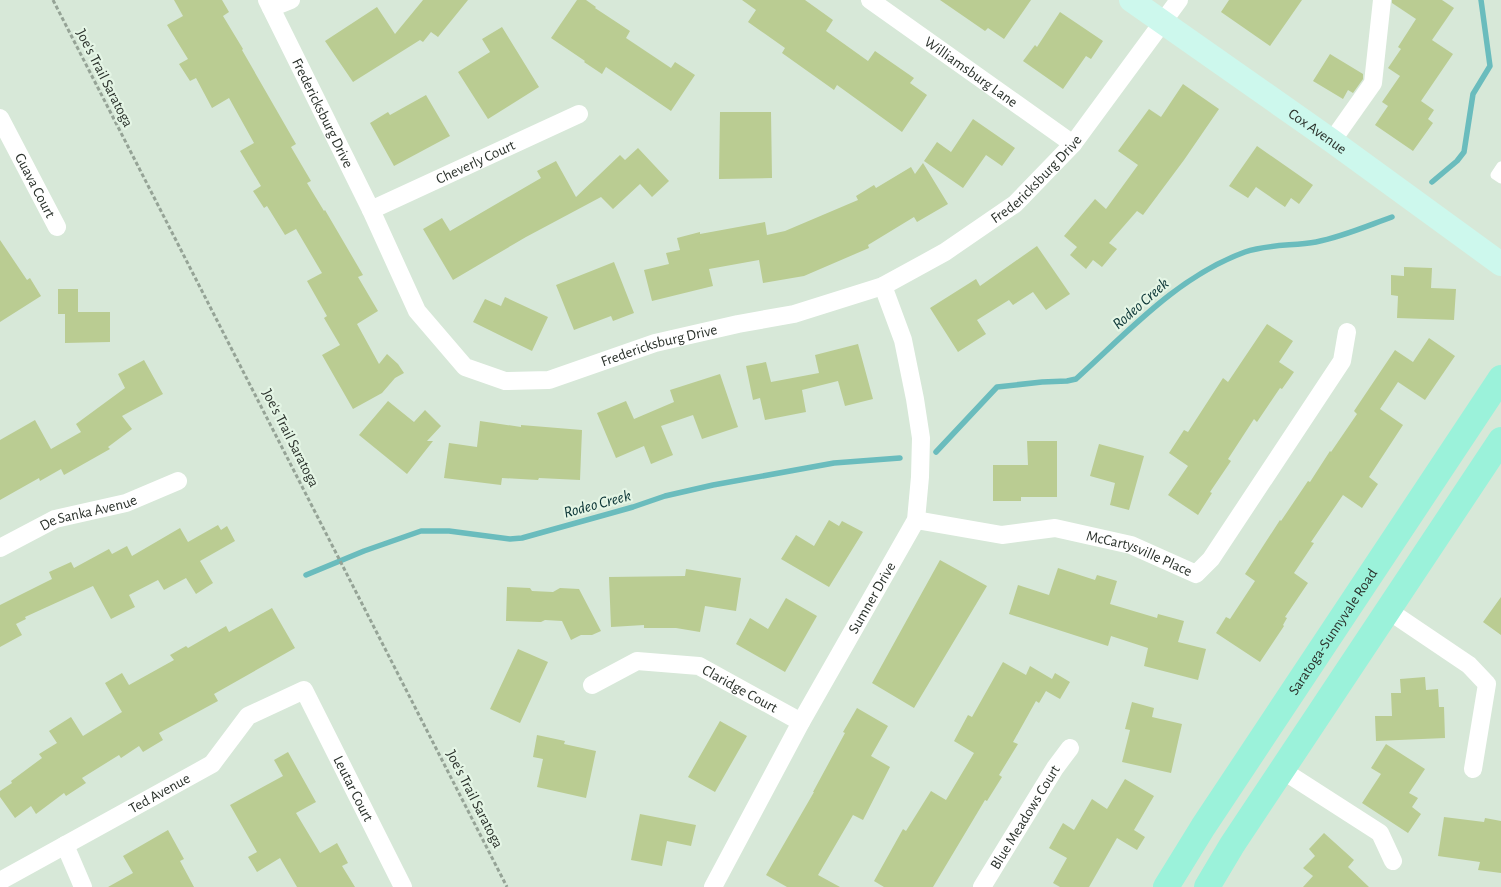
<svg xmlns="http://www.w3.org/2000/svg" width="1501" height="887" font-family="'Alegreya Sans',sans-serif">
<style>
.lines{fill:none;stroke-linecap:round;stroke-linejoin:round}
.stream{stroke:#6abcbd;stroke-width:5.5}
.building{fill:#bacc92}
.path{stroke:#95a396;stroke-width:3;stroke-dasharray:4 2.5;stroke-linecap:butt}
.lane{stroke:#fff;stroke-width:9}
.street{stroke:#fff;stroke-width:18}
.secondary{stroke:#cdf8ed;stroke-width:24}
.primary{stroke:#9bf2da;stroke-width:26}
.labels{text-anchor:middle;stroke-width:4.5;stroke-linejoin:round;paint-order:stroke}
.street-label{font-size:15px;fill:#2b322c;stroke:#e4f5e5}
.water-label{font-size:16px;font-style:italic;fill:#083233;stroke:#e4f5e5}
</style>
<rect width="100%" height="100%" fill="#d7e8d8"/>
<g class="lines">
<!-- stream -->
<path class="stream" d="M1432 182 1457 161 1464 152 1473 94 1490 66 1481 0
M936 452 997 387 1042 382 1067 381 1076 379C1129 331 1177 277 1245 252 1267 244 1293 246 1316 242 1342 237 1367 226 1392 217
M306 575 364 551 421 531H449L510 539 522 538 633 507 665 496 713 485 834 463 900 458"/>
</g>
<!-- building -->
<path class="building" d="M174 0H222L229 12 223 16 243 49 242 50 296 144 291 147 311 181 307 183 324 211 325 210 363 275 358 277 378 311 357 324 379 364 387 354 398 364 404 373 395 378 382 393 353 409 322 355 340 345 324 318 327 316 307 281 322 273 296 229 285 235 267 206 264 208 253 191 261 186 240 151 254 143 229 98 212 108 196 78 190 81 179 64 188 59 167 25 183 16Z
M423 0H468L438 37 431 32 423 42 420 40 353 82 325 41 377 7 395 34Z
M577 0H586L596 7 595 8 630 31 626 38 671 68 675 62 695 75 671 111 606 67 602 74 584 62 585 61 551 38Z
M742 0H805L833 20 826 31 868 61 875 51 914 78 910 83 927 95 902 132 837 85 834 90 782 53 785 48 748 22 756 10Z
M940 0H1031L1004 39 988 28 985 31Z
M1229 0H1302L1270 46 1221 12Z
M1392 0H1442L1454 8 1432 40 1453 54 1421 101 1434 110 1428 119 1433 123 1413 151 1375 125 1388 106 1382 102 1400 76 1388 68 1401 49 1398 47 1416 19 1392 3Z
M1060 12 1103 41 1091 59 1086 56 1063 89 1023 61 1035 45 1037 47Z
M502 27 539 87 488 119 458 72 490 52 482 39Z
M1330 54 1363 74V79L1353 93 1348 90 1343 99 1313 81Z
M1183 84 1219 109 1184 160 1143 215 1137 211 1109 243 1117 249 1102 267 1093 260 1086 269 1070 255 1077 247 1064 236 1095 199 1106 209 1138 165 1118 151 1149 109 1161 117Z
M426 95 450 136 394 166 370 123 388 112 390 115Z
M720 112H771L772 178 719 179Z
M973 119 1015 148 1002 166 986 155 963 188 924 161 937 142 951 152Z
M1257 146 1313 185 1299 204 1291 198 1285 207 1256 187 1248 198 1229 186Z
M638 148 669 181 652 197 640 184 613 209 601 197 526 237 453 280 423 229 442 218 450 231 541 178 537 171 556 161 576 197 620 155 625 160Z
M923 163 948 204 917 222 914 217 868 245 869 248 804 276 763 283 759 260 709 269 713 286 652 301 644 270 669 264 666 253 680 250 677 238 700 232V234L765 222 767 235 785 231 858 200 856 196 874 185 876 188 911 167 915 174Z
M0 240 27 280 30 278 41 296 0 322Z
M1037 246 1070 294 1046 310 1033 292 1013 305 1009 300 977 320 986 334 958 352 930 308 976 279 980 286Z
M614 262 634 313 613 321 611 316 574 330 556 285Z
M1404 267 1432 268 1431 288 1456 289 1454 320 1397 318 1398 296 1391 295V275L1404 276Z
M58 289H78V312H110V342L65 343V314H58Z
M505 297 548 317 532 351 473 322 485 299 501 306Z
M1267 324 1293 341 1279 362 1294 372 1282 389 1280 388 1257 422 1254 419 1228 459 1231 461 1210 492 1212 493 1198 515 1168 495 1188 466 1169 453 1184 430 1188 432 1223 378 1228 382Z
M1429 338 1455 356 1425 400 1398 382 1380 409 1403 425 1369 477 1378 484 1362 508 1343 495 1311 542 1314 543 1294 573 1308 583 1285 617 1287 618 1283 625 1284 626 1260 662 1216 633 1226 617 1230 619 1255 581 1245 574 1280 520 1281 521 1308 481 1310 482 1330 451 1331 452 1357 414 1354 411 1395 350 1413 362Z
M858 344 873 399 845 406 838 381 802 390 806 412 765 420 760 398 753 400 746 366 766 362 771 382 819 373 815 355Z
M144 360 163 394 122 416 132 429 108 447 110 449 64 475 61 469 40 481 39 478 0 500V440L35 420 51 449 81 432 76 424 125 388 118 374Z
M720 374 738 427 702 439 693 415 661 426 673 455 651 464 644 446 616 458 597 413 626 401 634 419 674 402 670 390Z
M388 401 414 422 425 410 441 426 427 441H433L407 474 359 435Z
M480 421 521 427V425L582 430 580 480 539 478 538 480 502 478 501 485 444 478 449 443 477 447Z
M1027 441H1057V497H1021V501H993V465H1028Z
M1099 444 1144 456 1129 510 1110 505 1115 483 1090 476Z
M829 520 839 526 842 521 863 532 829 587 781 559 796 535 814 546Z
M218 525 221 530 227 526 235 541 200 561 213 583 196 594 186 578 164 590 158 580 129 595 135 607 111 619 93 586 25 617 26 619 16 624 22 635 0 647V605L52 579 49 572 71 562 74 568 109 549 112 554 127 546 132 556 180 528 188 542Z
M940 560 987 586 914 708 872 683Z
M1058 568 1095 580 1097 575 1117 581 1110 604 1157 618 1158 614 1184 621 1178 642 1206 649 1198 680 1144 666 1148 648 1111 636 1108 646 1009 614 1018 585 1049 595Z
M686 569 741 578 736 611 705 606 700 632 676 628H644V625L611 627 609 577 685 576Z
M507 587 530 588 532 591 553 592 560 588 579 589 601 631 592 635H581L571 640 562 621 545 620 541 622 506 621Z
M1501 597V635L1483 622Z
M786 598 817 616 785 672 736 644 750 618 768 629Z
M272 608 295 648 214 694 218 701 159 733 163 740 143 752 139 746 121 758 119 755 82 778 86 783 66 796 64 793 36 814 31 806 15 818 0 797V791L12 783 11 781 42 758 39 754 57 743 49 731 71 717 83 736 122 712 105 683 122 673 129 685 174 660 170 655 186 646 188 648 226 626 229 632Z
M518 649 548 662 520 723 490 709Z
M1003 662 1026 675 1030 666 1052 679 1055 673 1070 682 1060 699 1046 691 1039 703 1036 701 1013 742 1018 744 999 775 1002 777 987 801 985 800 933 887H884L874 881 903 829 906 831 931 791 946 800 974 753 954 741 968 715 972 717Z
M1425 677 1426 690 1438 689 1439 707H1444L1445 738 1376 741 1375 716H1392L1391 693H1401L1400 679Z
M1132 702 1154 708 1152 717 1182 724 1171 773 1122 762 1130 730 1125 729Z
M857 708 888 726 871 756 890 767 863 820 853 815 818 875 840 887H787L766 875 814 792H813L845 733 843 732Z
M720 721 747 736 715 792 688 777Z
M537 735 565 741 564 744 596 751 586 798 537 787 543 759 533 757Z
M1386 744 1425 769 1409 793 1418 798 1412 807 1421 814 1408 833 1362 803 1381 774 1371 768Z
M288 752 316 802 296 813 320 853 337 843 348 863 342 866 355 887H297L280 858 257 872 248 857 257 852 230 805 283 776 274 760Z
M1125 779 1154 796 1134 830 1145 837 1137 850 1117 838 1089 887H1060L1053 883 1067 858 1049 848 1063 823 1074 830 1092 799 1107 809Z
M640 814 696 825 691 846 667 841 662 866 631 860Z
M1444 817 1484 822 1485 818 1501 821V873L1478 870 1480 862 1438 856Z
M168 830 184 859 180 861 194 887H108L133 873 123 856Z
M1324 833 1354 860 1348 867 1369 887H1303L1313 876 1303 868 1315 856 1309 849Z"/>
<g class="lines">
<!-- path -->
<path class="path" d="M53 0 507 887"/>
<!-- lane -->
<path class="lane" d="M1501 166 1495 175 1501 179"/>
<!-- street -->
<g class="street">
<path id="s1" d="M267 0 371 210 417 311 465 367 505 381 549 380 655 343 738 324 794 314 883 286 945 252 1015 204 1073 144 1179 0"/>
<path id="s2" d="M870 0 1073 144"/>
<path d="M271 8 291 0"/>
<path id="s3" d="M0 118 57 227"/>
<path d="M1332 141 1373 83 1382 0"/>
<path id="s4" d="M371 210 579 114"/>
<path id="s5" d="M916 520 1002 535 1055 528 1131 545 1196 574 1211 559 1342 361 1347 332"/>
<path id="s6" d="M0 548 55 519 126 503 178 481"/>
<path d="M1389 611 1469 665 1487 684 1473 769"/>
<path id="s7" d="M592 685 637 661 699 666 801 722"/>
<path d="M1282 770 1380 833 1393 861"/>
<path d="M65 845 83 887"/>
<path id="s8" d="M0 881 212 764 248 716 304 690 403 887"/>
<path id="s9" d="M713 887 801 722 916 520 920 477 921 438 915 399 903 340 883 286"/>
<path id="s10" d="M982 887 1055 768 1070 748"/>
</g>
<!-- secondary -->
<path class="secondary" id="s11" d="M1131 0 1332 141 1501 264"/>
<!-- primary -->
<g class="primary">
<path id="s12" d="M1166 887 1203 827 1501 378"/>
<path d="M1207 887 1232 845 1501 440"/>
</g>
</g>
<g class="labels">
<!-- street labels -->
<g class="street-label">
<text dy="5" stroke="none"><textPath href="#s2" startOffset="124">Williamsburg Lane</textPath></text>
<text transform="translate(105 78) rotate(63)" y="5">Joe's Trail Saratoga</text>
<text dy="5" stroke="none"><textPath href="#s1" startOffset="126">Fredericksburg Drive</textPath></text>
<text dy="5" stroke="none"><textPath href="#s11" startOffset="228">Cox Avenue</textPath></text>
<text dy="5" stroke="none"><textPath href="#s4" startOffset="115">Cheverly Court</textPath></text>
<text dy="5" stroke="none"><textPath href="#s1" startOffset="1041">Fredericksburg Drive</textPath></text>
<text dy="5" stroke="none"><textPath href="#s3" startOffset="76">Guava Court</textPath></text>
<text dy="5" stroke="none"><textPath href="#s1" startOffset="621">Fredericksburg Drive</textPath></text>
<text transform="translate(291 438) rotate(63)" y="5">Joe's Trail Saratoga</text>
<text dy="5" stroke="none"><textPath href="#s6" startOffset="96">De Sanka Avenue</textPath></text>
<text dy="5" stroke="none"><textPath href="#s5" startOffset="229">McCartysville Place</textPath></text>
<text dy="5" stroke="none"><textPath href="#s9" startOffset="330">Sumner Drive</textPath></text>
<text dy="5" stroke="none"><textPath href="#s12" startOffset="305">Saratoga-Sunnyvale Road</textPath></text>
<text dy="5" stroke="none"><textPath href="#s7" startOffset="160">Claridge Court</textPath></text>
<text dy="5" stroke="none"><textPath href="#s8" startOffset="474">Leutar Court</textPath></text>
<text dy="5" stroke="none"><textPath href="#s8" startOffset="182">Ted Avenue</textPath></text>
<text transform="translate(475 799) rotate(63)" y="5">Joe's Trail Saratoga</text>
<text dy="5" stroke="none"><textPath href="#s10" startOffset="82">Blue Meadows Court</textPath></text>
</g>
<!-- water labels -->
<g class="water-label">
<text transform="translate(1140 303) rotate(-41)" y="6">Rodeo Creek</text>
<text transform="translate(597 503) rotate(-15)" y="6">Rodeo Creek</text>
</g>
</g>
</svg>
